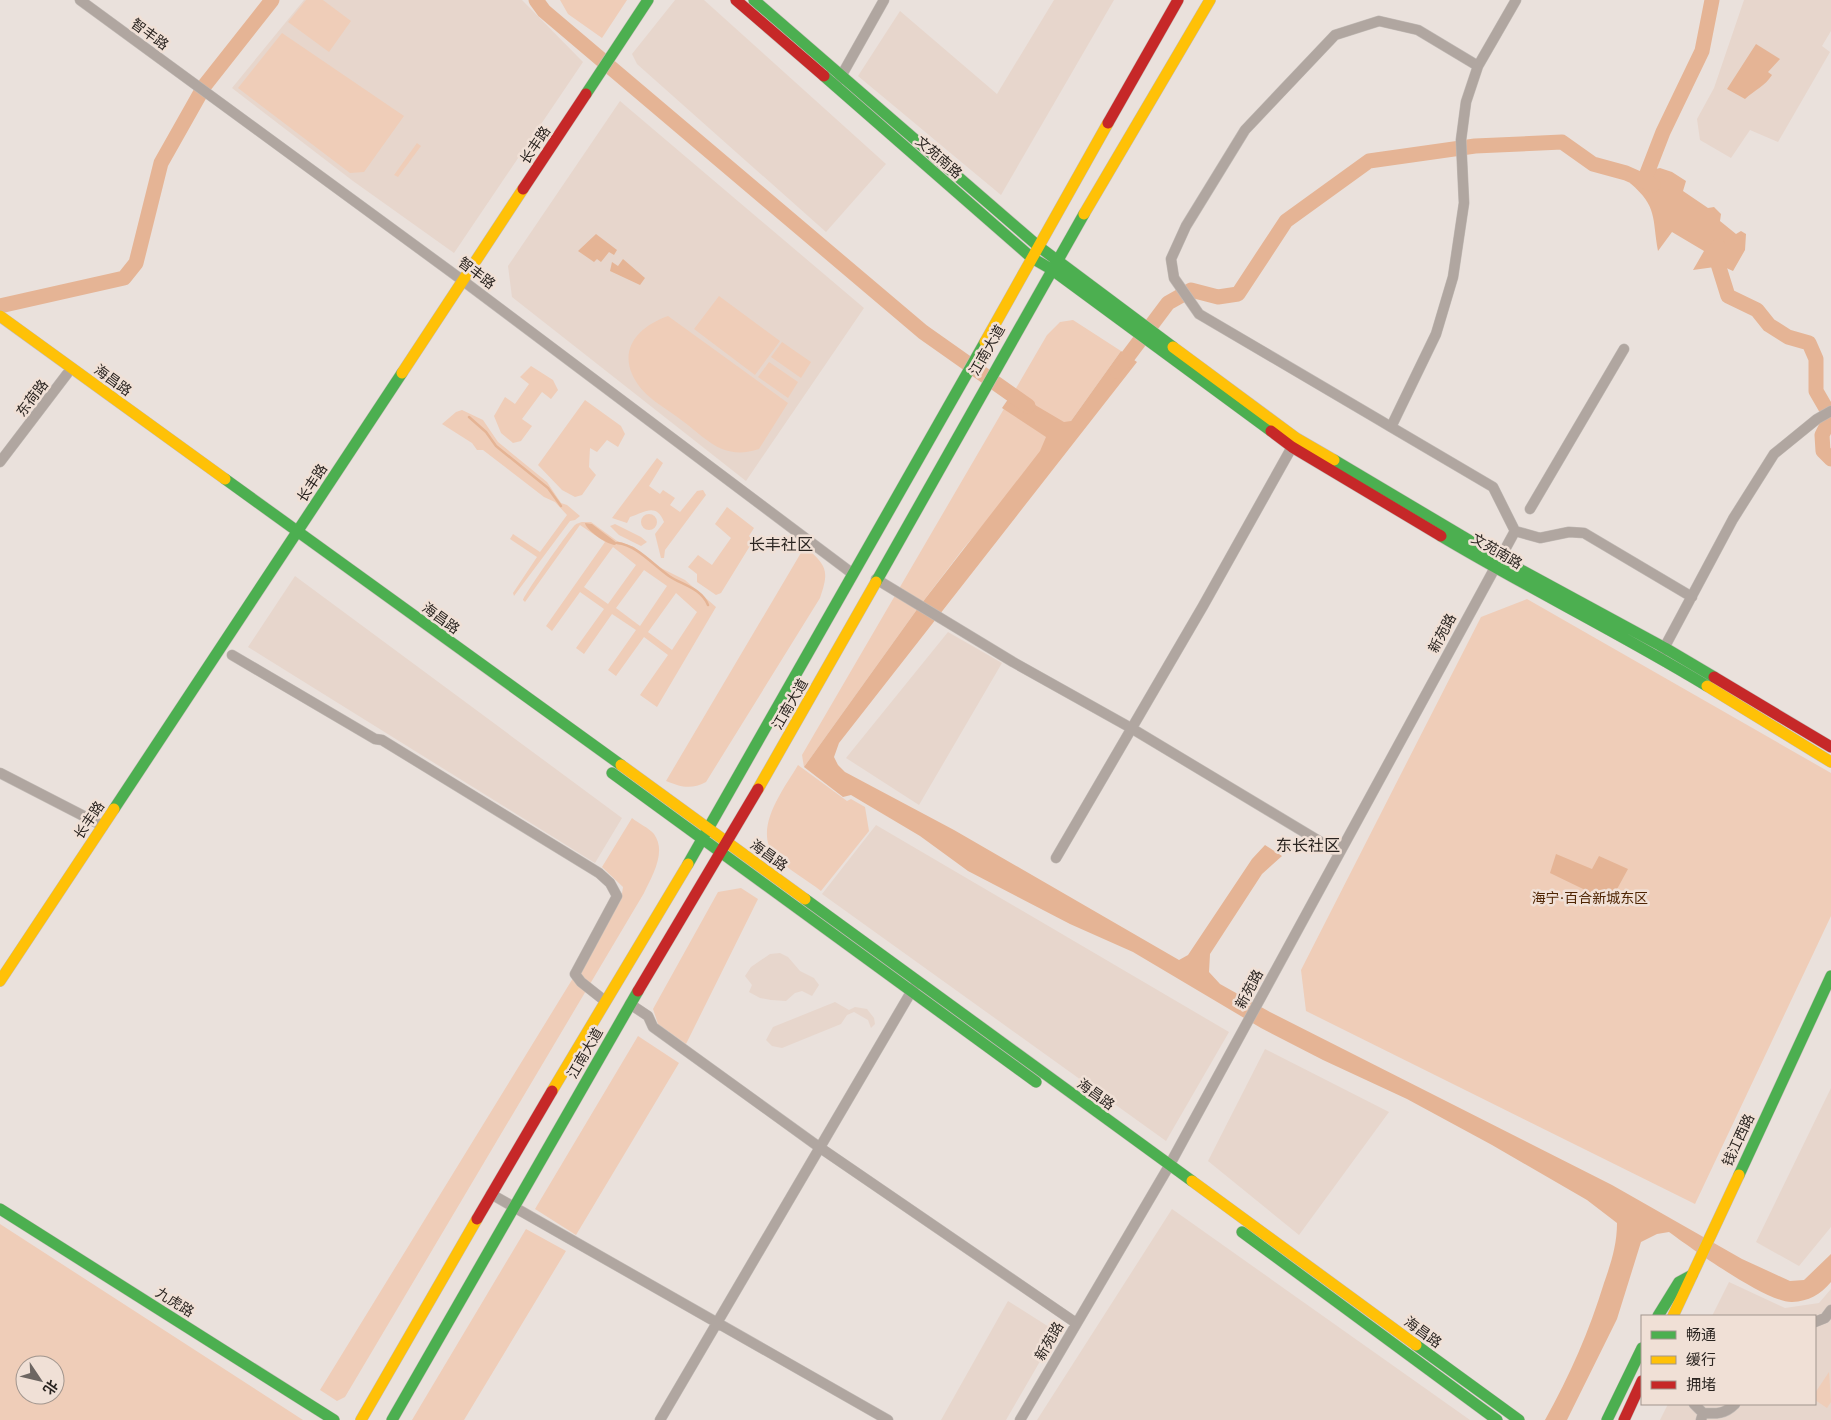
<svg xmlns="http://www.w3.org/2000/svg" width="1831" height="1420" font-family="'DejaVu Sans','Noto Sans SC',sans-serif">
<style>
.built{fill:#e7d6cc}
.green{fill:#efcdb8;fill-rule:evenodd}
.water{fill:#e5b495}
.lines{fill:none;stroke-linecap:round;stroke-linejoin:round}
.stream{stroke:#e5b495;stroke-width:2.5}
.river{stroke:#e5b495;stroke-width:15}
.street-casing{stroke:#c3bcb7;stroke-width:11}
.fast-casing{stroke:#c3bcb7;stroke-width:12}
.slow-casing{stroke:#c3bcb7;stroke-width:12}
.jam-casing{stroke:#c3bcb7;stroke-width:12}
.street{stroke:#b0a6a0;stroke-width:10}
.fast{stroke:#4caf50;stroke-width:11}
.slow{stroke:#ffc107;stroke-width:11}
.jam{stroke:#c62828;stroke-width:11}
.labels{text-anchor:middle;stroke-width:5;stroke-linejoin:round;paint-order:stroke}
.street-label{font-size:14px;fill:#2a2420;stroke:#f0e0d6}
.park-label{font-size:14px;fill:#4e2402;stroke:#f0e0d6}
.quarter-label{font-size:16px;fill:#2a2420;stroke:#f0e0d6}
</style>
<rect width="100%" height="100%" fill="#eae1dc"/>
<!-- built -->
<path class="built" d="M304 0H522L583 62 454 253 353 181 232 88Z
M675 0H704L886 164 826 232 637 64 632 54Z
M1054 0H1114L1001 195 858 76 900 11 997 94Z
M1744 0H1831V31L1822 46 1830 52 1778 142 1750 130 1731 158 1700 140 1697 119 1714 88Z
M620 101 864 308 746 481 512 297 508 266Z
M295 576 622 818 595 863 248 647Z
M948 632 1002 663 919 805 846 758Z
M876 825 1229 1032 1166 1141 822 894Z
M780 953 788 957 800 971 814 978 819 985 812 996 802 991 795 993 786 1001 771 1000 760 998 749 992 752 985 745 976 751 967 770 954Z
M835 1002 849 1010 855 1007 867 1009 874 1018 875 1024 871 1028 868 1020 854 1012 847 1015 841 1024 782 1048 772 1046 766 1040 773 1027Z
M1265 1049 1389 1112 1299 1235 1208 1161Z
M1831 1088V1227L1799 1266 1756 1242Z
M1172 1209 1470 1420H1037Z
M1729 1282 1785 1308 1819 1303 1831 1289V1420H1660L1668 1404H1815V1316H1712Z
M1008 1301 1057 1332 1006 1420H941Z"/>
<!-- green -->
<path class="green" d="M306 0H323L351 21 329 52 288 22Z
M560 0H627L602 38 568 14Z
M282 33 404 116 364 172 350 173 238 88Z
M417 143 421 146 398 177 394 175Z
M719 296 780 341 755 375 694 329Z
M668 316 788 403 759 449C746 453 735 454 722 449 709 444 695 430 684 422 669 410 647 399 637 383 616 351 637 327 668 316Z
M1073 320 1121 351 1071 421 963 549 918 608 804 767 802 755 1047 335 1060 322Z
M782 342 811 362 801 378 771 357Z
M769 362 798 382 788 398 758 377Z
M531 366 553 380 558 390 551 399 542 392 522 419 532 426 521 441 513 443 501 433 494 416 505 397 515 404 529 384 520 377Z
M585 400 621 426 625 434 618 447 607 440 597 452 590 448 589 467 596 475 582 495 575 497 562 490 538 465Z
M462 410 483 420 498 442 547 482 561 503 567 505 580 516 575 520 570 521 514 596 513 593 537 557 510 539 513 534 540 552 567 515 555 502 544 497 483 450H477L472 443 442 424 456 412Z
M657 458 663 463 649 486 660 494 663 490 675 498 670 505 680 512 697 491 703 490 706 495 665 550 664 558H661L655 534 664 522C656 502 644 513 630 517L627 523 612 518Z
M727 507 754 528 749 536 753 541 721 593 716 595 697 582V574L688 567 698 555 712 565 731 538 715 524Z
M641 522a8 8 0 1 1 16 0a8 8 0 1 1-16 0Z
M582 522H591L617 541 634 547 659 567 685 580 716 607 657 707 640 695 668 655 644 637 616 676 608 670 636 630 612 614 584 654 576 648 604 609 580 592 552 631 546 626 605 542 580 525 525 602 523 600C524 595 570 529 575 525 577 523 580 523 582 522ZM613 547 636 565 608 604 584 587ZM644 570 667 586 640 626 616 608ZM676 593 697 612 672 650 648 632Z
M615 524 641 537 647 542 641 546 619 535 610 526Z
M805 546C826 566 830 569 820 598L706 782C691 790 681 787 666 781Z
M1527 599 1831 773V916L1695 1204 1306 1011 1301 970 1481 617Z
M798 765 847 801 851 799 865 807 869 831 821 891C807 880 787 869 775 856 752 829 784 789 798 765Z
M632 818C638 823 649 828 654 834 667 852 652 876 644 893L345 1397 337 1401 320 1390 621 900 623 887 602 867Z
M741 888 758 899 686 1044 658 1024 653 1009 718 892Z
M638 1036 679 1063 576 1235 535 1209Z
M0 1224 303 1420H0ZM25 1365H55V1395H25Z
M526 1229 566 1251 464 1420H412Z
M1829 1372 1831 1402 1827 1408 1815 1400V1393Z"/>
<!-- water -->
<path class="water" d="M1756 44 1780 59 1768 72 1772 75C1765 86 1755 90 1745 99L1727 89Z
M1660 168 1672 172 1686 181 1683 191 1708 208 1714 207 1721 214 1720 221 1736 234 1741 231 1746 234 1745 250 1733 271 1722 266 1693 270 1704 251 1672 232 1658 251C1652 218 1658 207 1630 183L1638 173Z
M596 234 617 250 614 255 609 252 601 262 597 259 594 262 578 251Z
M623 259 645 278 640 285 610 271 612 262 618 266Z
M1121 351 1137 362 839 743 834 757 838 765 845 772 954 830 1179 960 1188 955 1252 859 1265 845 1282 856 1262 874 1210 954 1209 972 1220 984 1270 1012 1612 1185 1742 1259 1790 1281 1804 1280 1831 1254V1282C1820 1295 1809 1301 1792 1302 1767 1303 1691 1248 1669 1232L1657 1234 1641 1242 1617 1319 1567 1420H1545C1570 1375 1589 1332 1604 1283 1611 1263 1617 1245 1617 1223L1587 1200 1492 1145 1407 1099 1323 1060 1261 1028 1133 952 1070 924 968 871 920 836 851 795 843 797 804 767 918 608 1040 451 1046 437 1002 408 1013 392 1064 422 1071 421Z
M585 523 592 524 617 543 615 545C606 544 586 530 585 523Z
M1556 854 1592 869 1599 856 1628 869 1610 902 1550 873Z"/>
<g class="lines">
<!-- stream -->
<path class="stream" d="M469 417 486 432 496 446 548 488 561 506
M617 543C637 545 653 565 669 576 682 585 701 588 708 605"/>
<!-- river -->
<path class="river" d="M536 0 544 11 923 332 1028 406
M1644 181 1663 132 1702 51 1712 0
M1718 246V264L1728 296 1757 310 1769 325 1788 337 1809 343 1816 359V391L1831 417 1822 435 1823 451 1831 459
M0 306 124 278 136 263 161 163 205 85 272 0
M1117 371 1168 303 1191 290 1218 297 1238 294 1286 221 1369 161 1475 146 1562 142 1593 164 1626 173 1653 185"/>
<!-- street casing -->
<g class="street-casing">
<path id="street" d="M80 0 462 280 853 574
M1478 66 1516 0
M839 80 884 0
M0 462 67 374
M1530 509 1624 349
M1515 531 1540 538 1569 532 1584 533 1692 597
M876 579 1013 662 1131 728 1339 853
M1662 652 1733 519 1774 454 1817 419 1831 411
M232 655 375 739 382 740 599 873 610 883 617 896 575 974 581 982 605 1001
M0 773 103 826
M1056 858 1203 606 1292 447
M630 1004 648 1016 653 1027 819 1147 1076 1323
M491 1194 888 1420
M1815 1322 1825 1318 1831 1310
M1694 1404 1703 1413 1701 1420
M1703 1413C1717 1414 1725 1414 1735 1404
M660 1420 914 987
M1020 1420 1169 1166 1515 531 1493 487 1391 427 1381 421 1199 314 1174 278 1171 259 1186 226 1245 130 1335 35 1379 21 1418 30 1478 66 1466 102 1461 140 1464 203 1453 277 1436 334 1391 427"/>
</g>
<!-- fast casing -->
<g class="fast-casing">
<path id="fast" d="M754 0 1038 246 1173 347
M824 76 1032 258 1051 269 1271 431
M586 94 648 0
M1334 460 1499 558 1665 648 1714 677
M225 479 621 765
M1441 536C1528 588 1620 633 1707 686
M876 582 1084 214
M612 773 1036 1082
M114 809 402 373
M688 864 985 342
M805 899 1192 1181
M1739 1175 1831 976
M0 1209 334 1420
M1242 1232 1497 1420
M1658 1316 1679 1282 1692 1275
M1416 1345 1519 1420
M392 1420 638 991
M1607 1420 1642 1348"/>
</g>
<!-- slow casing -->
<g class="slow-casing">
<path id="slow" d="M1084 214 1210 0
M0 316 225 479
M985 342 1108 123
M1173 347 1296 438 1334 460
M402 373 523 189
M1707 686 1831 762
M621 765 805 899
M758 789 876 582
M0 981 114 809
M552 1091 688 864
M1192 1181 1416 1345
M1673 1316 1739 1175
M361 1420 477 1219"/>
</g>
<!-- jam casing -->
<g class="jam-casing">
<path id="jam" d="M736 0 824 76
M1108 123 1178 0
M523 189 586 94
M1271 431 1292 447 1441 536
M1714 677 1831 747
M638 991 758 789
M477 1219 552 1091
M1624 1420 1642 1381"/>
</g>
<!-- street -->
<use href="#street" class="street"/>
<!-- fast -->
<use href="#fast" class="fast"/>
<!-- slow -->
<use href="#slow" class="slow"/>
<!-- jam -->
<use href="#jam" class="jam"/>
</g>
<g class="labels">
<!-- street labels -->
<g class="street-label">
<text transform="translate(150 34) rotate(36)" y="5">智丰路</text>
<text transform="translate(535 145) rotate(-56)" y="5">长丰路</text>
<text transform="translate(939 157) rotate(41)" y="5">文苑南路</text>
<text transform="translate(477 273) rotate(37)" y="5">智丰路</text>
<text transform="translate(987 350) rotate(-60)" y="5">江南大道</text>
<text transform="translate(113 380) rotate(36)" y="5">海昌路</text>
<text transform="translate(32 398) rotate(-53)" y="5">东荷路</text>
<text transform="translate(312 483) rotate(-57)" y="5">长丰路</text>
<text transform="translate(1497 551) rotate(30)" y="5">文苑南路</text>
<text transform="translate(441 618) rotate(36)" y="5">海昌路</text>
<text transform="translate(1442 633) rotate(-62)" y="5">新苑路</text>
<text transform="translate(790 704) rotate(-60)" y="5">江南大道</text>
<text transform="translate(89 820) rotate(-56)" y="5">长丰路</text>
<text transform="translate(769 855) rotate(36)" y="5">海昌路</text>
<text transform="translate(1249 989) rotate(-62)" y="5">新苑路</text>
<text transform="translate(585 1053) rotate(-60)" y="5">江南大道</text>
<text transform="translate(1096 1094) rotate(36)" y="5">海昌路</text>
<text transform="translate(1738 1140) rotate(-65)" y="5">钱江西路</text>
<text transform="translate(175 1302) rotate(32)" y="5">九虎路</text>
<text transform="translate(1423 1332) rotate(36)" y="5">海昌路</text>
<text transform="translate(1049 1341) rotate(-60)" y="5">新苑路</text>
</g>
<!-- park labels -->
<g class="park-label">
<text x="1590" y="903">海宁·百合新城东区</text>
</g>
<!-- quarter labels -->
<g class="quarter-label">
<text x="781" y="550">长丰社区</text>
<text x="1308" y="851">东长社区</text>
</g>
</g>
<!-- legend -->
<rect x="1641" y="1315" width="175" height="90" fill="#f0e0d6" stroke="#a1958d"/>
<rect x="1651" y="1331" width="25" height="8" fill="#4caf50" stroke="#a1958d"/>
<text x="1686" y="1340" font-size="15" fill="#2a2420">畅通</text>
<rect x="1651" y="1356" width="25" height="8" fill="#ffc107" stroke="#a1958d"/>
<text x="1686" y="1365" font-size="15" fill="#2a2420">缓行</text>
<rect x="1651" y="1381" width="25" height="8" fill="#c62828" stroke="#a1958d"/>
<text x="1686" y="1390" font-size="15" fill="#2a2420">拥堵</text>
<!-- north arrow -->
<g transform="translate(40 1380) rotate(125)"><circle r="24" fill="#f0e0d6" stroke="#a1958d"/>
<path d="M0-4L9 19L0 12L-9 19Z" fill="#6d6662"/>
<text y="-8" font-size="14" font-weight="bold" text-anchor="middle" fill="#2a2420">北</text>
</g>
</svg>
